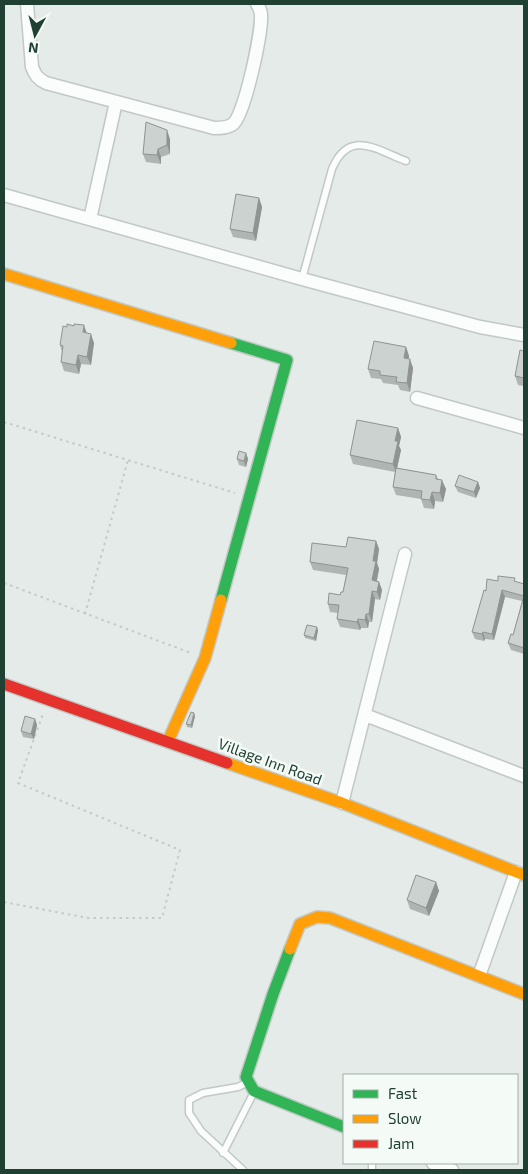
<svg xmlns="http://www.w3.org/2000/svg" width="528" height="1174" font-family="'Exo 2',sans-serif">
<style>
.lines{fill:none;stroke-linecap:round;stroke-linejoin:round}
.lane-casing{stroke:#c2c8c5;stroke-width:9}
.street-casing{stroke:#c2c8c5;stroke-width:15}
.fast-casing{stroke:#c0c9c5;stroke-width:14}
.slow-casing{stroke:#c0c9c5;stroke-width:14}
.jam-casing{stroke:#c0c9c5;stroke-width:14}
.path{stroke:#c2cbc6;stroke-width:2;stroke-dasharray:2.5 4;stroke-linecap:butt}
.lane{stroke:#fbfcfc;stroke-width:6}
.street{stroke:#fbfcfc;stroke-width:12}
.fast{stroke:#30b455;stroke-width:11}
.slow{stroke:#ff9f0a;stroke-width:11}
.jam{stroke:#e5322d;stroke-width:11}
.wall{fill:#afb5b2}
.shaded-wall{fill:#8f9391}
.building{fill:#ccd2cf;stroke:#8f9391}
.labels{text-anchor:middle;stroke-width:5;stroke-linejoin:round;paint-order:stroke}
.street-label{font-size:15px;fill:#214034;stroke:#f4faf6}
</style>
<rect width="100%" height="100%" fill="#e5ebe8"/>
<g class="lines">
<!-- lane casing -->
<g class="lane-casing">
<path id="lane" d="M302 279 332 169C349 129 375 149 406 161
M223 1153 254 1092
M243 1170 201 1131 189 1113V1100L203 1093 238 1087 246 1083
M372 1170V1163"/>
</g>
<!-- street casing -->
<g class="street-casing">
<path id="street" d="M27 4 32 67C35 75 38 79 46 83L214 128C220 128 228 128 233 124 245 114 262 32 261 15 261 10 259 7 257 4
M4 195 302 279 480 327 524 335
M90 219 116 102
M417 398 524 428
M365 715 524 776
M342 803 405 554
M479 976 516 872
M433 1163 452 1170"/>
</g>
<!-- fast casing -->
<g class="fast-casing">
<path id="fast" d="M221 600 287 360 231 343
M290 949 273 994 246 1077 254 1091 344 1127"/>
</g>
<!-- slow casing -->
<g class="slow-casing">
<path id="slow" d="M4 274 231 343
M168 741 205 658 221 600
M227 763 342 803 524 875
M290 949 300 924 317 917 330 918 524 994"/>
</g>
<!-- jam casing -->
<g class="jam-casing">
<path id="jam" d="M4 684 227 763"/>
</g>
<!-- path -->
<path class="path" d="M4 422 235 493
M4 583 191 653
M85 614 128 460
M4 902 88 918H162L180 850 18 783 43 714"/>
<!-- lane -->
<use href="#lane" class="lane"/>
<!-- street -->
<use href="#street" class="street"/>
<!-- fast -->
<use href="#fast" class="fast"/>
<!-- slow -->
<use href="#slow" class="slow"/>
<!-- jam -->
<use href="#jam" class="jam"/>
</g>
<!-- wall -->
<path class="wall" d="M170 139V154L161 157V164L146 162 143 154Z
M259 198 262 207 256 241 233 237 230 229Z
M87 333 94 343 91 365 81 364 79 374 64 371 61 362 62 352 60 345Z
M406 347 409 356 408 359 413 368 410 392 400 390 398 385 383 383 381 379 371 378 368 369Z
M524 351V386L518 385 515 376Z
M398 428 401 437 399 446 401 450 397 468 436 475 438 479 446 489 443 502 435 501 434 509 424 508 421 499 396 495 393 487 395 472 353 464 350 455Z
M246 453 248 459 246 467 239 465 237 459Z
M478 482 480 488 476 498 458 492 455 486Z
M376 541 379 549 377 563 379 569 377 581 379 582 382 590 380 600 375 599 372 622H369L368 628H361L360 630 340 627 337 619 338 613 330 612 328 604 343 592 346 575 313 570 310 562 346 547Z
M498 581 516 582 524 584V654L511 650 508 643 513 635 522 601 505 597 494 640 485 639 484 641 475 639 472 632 486 591Z
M318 630 316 641 305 638 304 635Z
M195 716 192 728 187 727 186 724Z
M35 719 37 725 34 739 23 737 21 731Z
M436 882 439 891 429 916 410 909 407 900Z"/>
<!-- shaded-wall -->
<path class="shaded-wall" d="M167 130 170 139V154L167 145Z
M158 149 161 157V164L157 155Z
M259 198 262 207 256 241 253 233Z
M84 325 87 334 83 332Z
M91 334 94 343 91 365 87 357Z
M406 347 409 356 407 367 404 358Z
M78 355 81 364 79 374 76 365Z
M410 359 413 368 410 392 407 383Z
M398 428 401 437 399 446 401 450 396 473 393 464 395 441Z
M246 453 248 459 246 467 244 461Z
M442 480 446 489 443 502 440 493Z
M478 482 480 488 476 498 474 492Z
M432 492 435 501 434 509 430 500Z
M376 541 379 549 377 563 379 569 375 589 372 580 373 561Z
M379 582 382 590 380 600 377 592Z
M502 590 505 597 494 640 492 634Z
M372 591 375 599 372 622 369 614Z
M366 614 369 622 368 628 365 620Z
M358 619 361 628 360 630 357 622Z
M317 627 318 630 316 641 314 638Z
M483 632 485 639 484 641 482 634Z
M194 713 195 716 192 728 191 725Z
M35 719 37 725 34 739 31 734Z
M436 882 439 891 429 916 426 908Z"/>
<!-- building -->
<path class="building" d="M146 122 167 130V145L158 149 157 155 143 154Z
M236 194 259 198 253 233 230 229Z
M67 324 74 326V324L84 325 83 332 91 334 87 357 78 355 76 365 61 362 63 346 60 345 63 326 67 327Z
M374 341 406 347 404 358 410 359 407 383 396 382 397 377 380 375V371L368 369Z
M520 350 524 351V378L515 376Z
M357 420 398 428 395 441H398L393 464 350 455Z
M239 451 246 453 244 461 237 459Z
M396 468 436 475V479L442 480 440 493 432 492 430 500 421 499 422 491 393 487Z
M459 475 478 482 474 492 455 486Z
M348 537 376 541 373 561H376L372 580 379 582 377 592 372 591 369 614H366L365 620 358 619 357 622 337 619 339 605 328 604 329 593 340 595 341 592H343L348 568 310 562 312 543 346 547Z
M498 576 515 578 514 581 524 584V648L508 643 511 634 513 635 524 596 502 590 492 634 483 632 482 634 472 632 484 590 486 591 487 579 498 581Z
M307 625 317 627 314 638 304 635Z
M191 712 194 713 191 725 186 724Z
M25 716 35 719 31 734 21 731Z
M416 875 436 882 426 908 407 900Z"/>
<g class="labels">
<!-- street labels -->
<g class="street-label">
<text transform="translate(270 762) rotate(20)" y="5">Village Inn Road</text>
</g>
</g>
<!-- border -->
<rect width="528" height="1174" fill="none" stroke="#214034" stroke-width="10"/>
<!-- legend -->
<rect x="343" y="1074" width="175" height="90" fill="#f4faf6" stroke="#a0b0a8"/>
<rect x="353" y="1090" width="25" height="8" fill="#30b455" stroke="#a0b0a8"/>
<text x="388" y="1099" font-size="15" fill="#214034">Fast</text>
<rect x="353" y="1115" width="25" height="8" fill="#ff9f0a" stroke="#a0b0a8"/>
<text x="388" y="1124" font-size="15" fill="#214034">Slow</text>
<rect x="353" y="1140" width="25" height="8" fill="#e5322d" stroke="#a0b0a8"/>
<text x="388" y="1149" font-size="15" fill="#214034">Jam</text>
<!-- north arrow -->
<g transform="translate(35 35) rotate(187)" stroke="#f4faf6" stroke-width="4" paint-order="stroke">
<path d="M0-4L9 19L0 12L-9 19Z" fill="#214034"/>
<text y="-8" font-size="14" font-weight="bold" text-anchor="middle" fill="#214034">N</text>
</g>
</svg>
